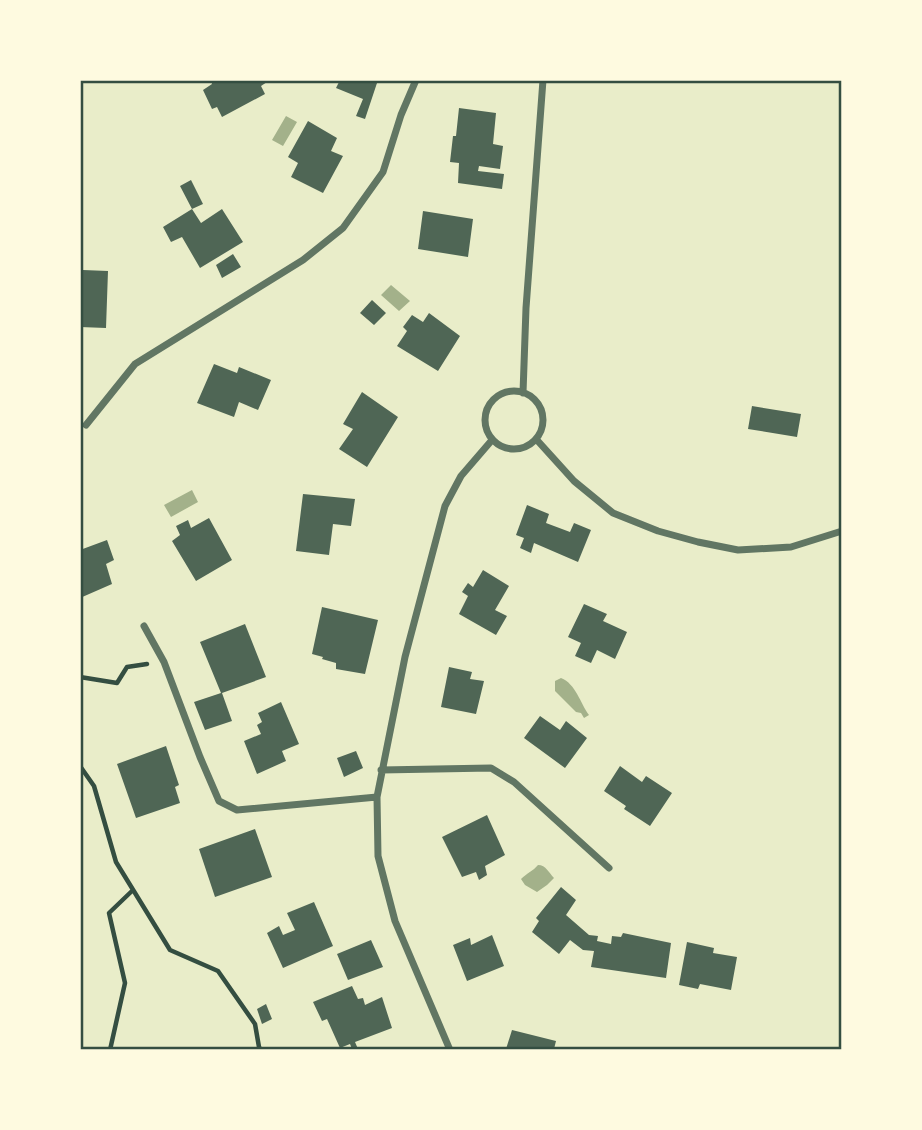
<svg xmlns="http://www.w3.org/2000/svg" width="922" height="1130" font-family="Ubuntu,sans-serif">
<style>
.water{fill:#a3b18a}
.building{fill:#4f6655}
.lines{fill:none;stroke-linecap:round;stroke-linejoin:round}
.path{stroke:#344e41;stroke-width:4.5}
.minor{stroke:#617663;stroke-width:7}
.neatline{fill:none;stroke:#344e41;stroke-width:2.5}
</style>
<rect width="100%" height="100%" fill="#e9edc9"/>
<!-- water -->
<path class="water" d="M286 116 297 122 283 146 272 140Z
M391 285 410 301 399 311 381 295Z
M192 490 198 502 171 517 164 505Z
M561 678C576 684 580 703 589 715L584 718 581 713 576 712 555 691V681Z
M538 865C546 865 549 873 554 878L547 885 537 892 525 885 521 879C527 873 533 871 538 865Z"/>
<!-- building -->
<path class="building" d="M211 80H270L261 86 265 94 222 117 217 107 212 109 203 90 212 84Z
M340 80H378L365 119 356 116 363 99 336 88Z
M459 108 496 113 493 144 503 146 500 169 479 166 478 171 504 174 502 189 458 183 459 163 450 162 453 136H456Z
M308 121 337 138 331 151 343 156 323 193 291 177 298 163 288 157Z
M191 180 203 204 192 209 180 186Z
M192 209 201 223 222 209 243 242 200 268 182 237 171 242 163 227Z
M423 211 473 219 468 257 418 249Z
M233 254 241 267 222 278 216 265Z
M83 270 108 271 106 328 80 327V285H83Z
M372 300 386 313 374 325 360 313Z
M429 313 460 336 438 371 397 346 407 331 403 327 412 315 423 322Z
M214 364 237 373 239 367 271 380 258 410 239 402 234 417 197 403Z
M362 392 398 417 367 467 339 449 353 429 343 424Z
M752 406 801 414 797 437 748 429Z
M303 494 355 499 351 526 333 524 329 555 296 551Z
M527 505 549 514 546 523 570 532 574 523 591 530 578 562 534 543 531 553 520 548 524 538 516 535Z
M209 518 232 560 196 581 172 541 180 535 176 526 188 520 191 528Z
M107 540 114 560 106 564 112 584 80 598V550Z
M483 570 509 586 495 610 507 616 496 635 459 614 468 596 462 592 468 583 473 587Z
M584 604 607 614 603 621 627 632 615 659 597 650 591 663 575 656 581 643 568 637Z
M322 607 378 620 365 674 336 669V663L322 659 323 657 312 654Z
M245 624 266 677 222 693 232 721 205 730 194 702 221 693 200 642Z
M449 667 472 672 470 679 484 681 476 714 441 707Z
M281 702 299 744 282 751 286 761 257 774 244 741 261 734 257 725 262 722 258 713Z
M540 716 560 730 566 721 587 738 565 768 524 738Z
M166 746 179 785 175 787 180 803 136 818 117 764Z
M356 751 363 768 344 777 337 758Z
M620 766 642 782 646 776 672 793 650 826 624 809 626 806 604 791Z
M487 815 505 855 485 866 487 875 479 880 476 872 462 877 442 837Z
M255 829 272 877 215 897 199 849Z
M561 887 576 900 566 915 589 935 598 936 597 941 611 944 612 936 621 937 623 933 671 943 666 978 591 967 594 951 583 950 570 940 559 954 532 932 539 921 536 918Z
M314 902 333 946 283 968 267 933 279 926 283 935 295 930 287 913Z
M492 935 504 966 467 981 453 945 470 938 471 945Z
M371 940 383 967 348 980 337 954Z
M687 942 714 948 713 953 737 957 731 990 700 984 698 989 679 985Z
M352 986 358 999 363 998 365 1005 382 997 392 1028 355 1042 358 1049H352L350 1044 340 1048 327 1019 322 1021 313 1002Z
M266 1004 272 1019 262 1024 257 1009Z
M512 1030 556 1041 554 1049H506Z"/>
<g class="lines">
<!-- path -->
<path class="path" d="M80 677 117 683 127 667 147 664
M80 766 94 786 116 862 170 950 218 971 255 1024 259 1047 261 1050
M110 1050 125 983 109 913 133 890"/>
<!-- minor -->
<path class="minor" d="M485 420a29 29 0 1 1 58 0a29 29 0 1 1-58 0Z
M523 393 526 308 543 80
M86 425 135 364 303 260 343 228 383 172 401 115 416 80
M536 439 574 481 613 513 658 531 698 542 738 550 791 547 842 531
M144 626 164 662 200 757 219 801 237 810 377 797
M381 770 491 768 514 782 609 868
M450 1050 395 921 378 856 377 797 405 657 445 506 461 476 492 440"/>
</g>
<!-- border -->
<rect width="922" height="1130" fill="none" stroke="#fefae0" stroke-width="164"/>
<rect x="82" y="82" width="758" height="966" class="neatline"/>
</svg>
